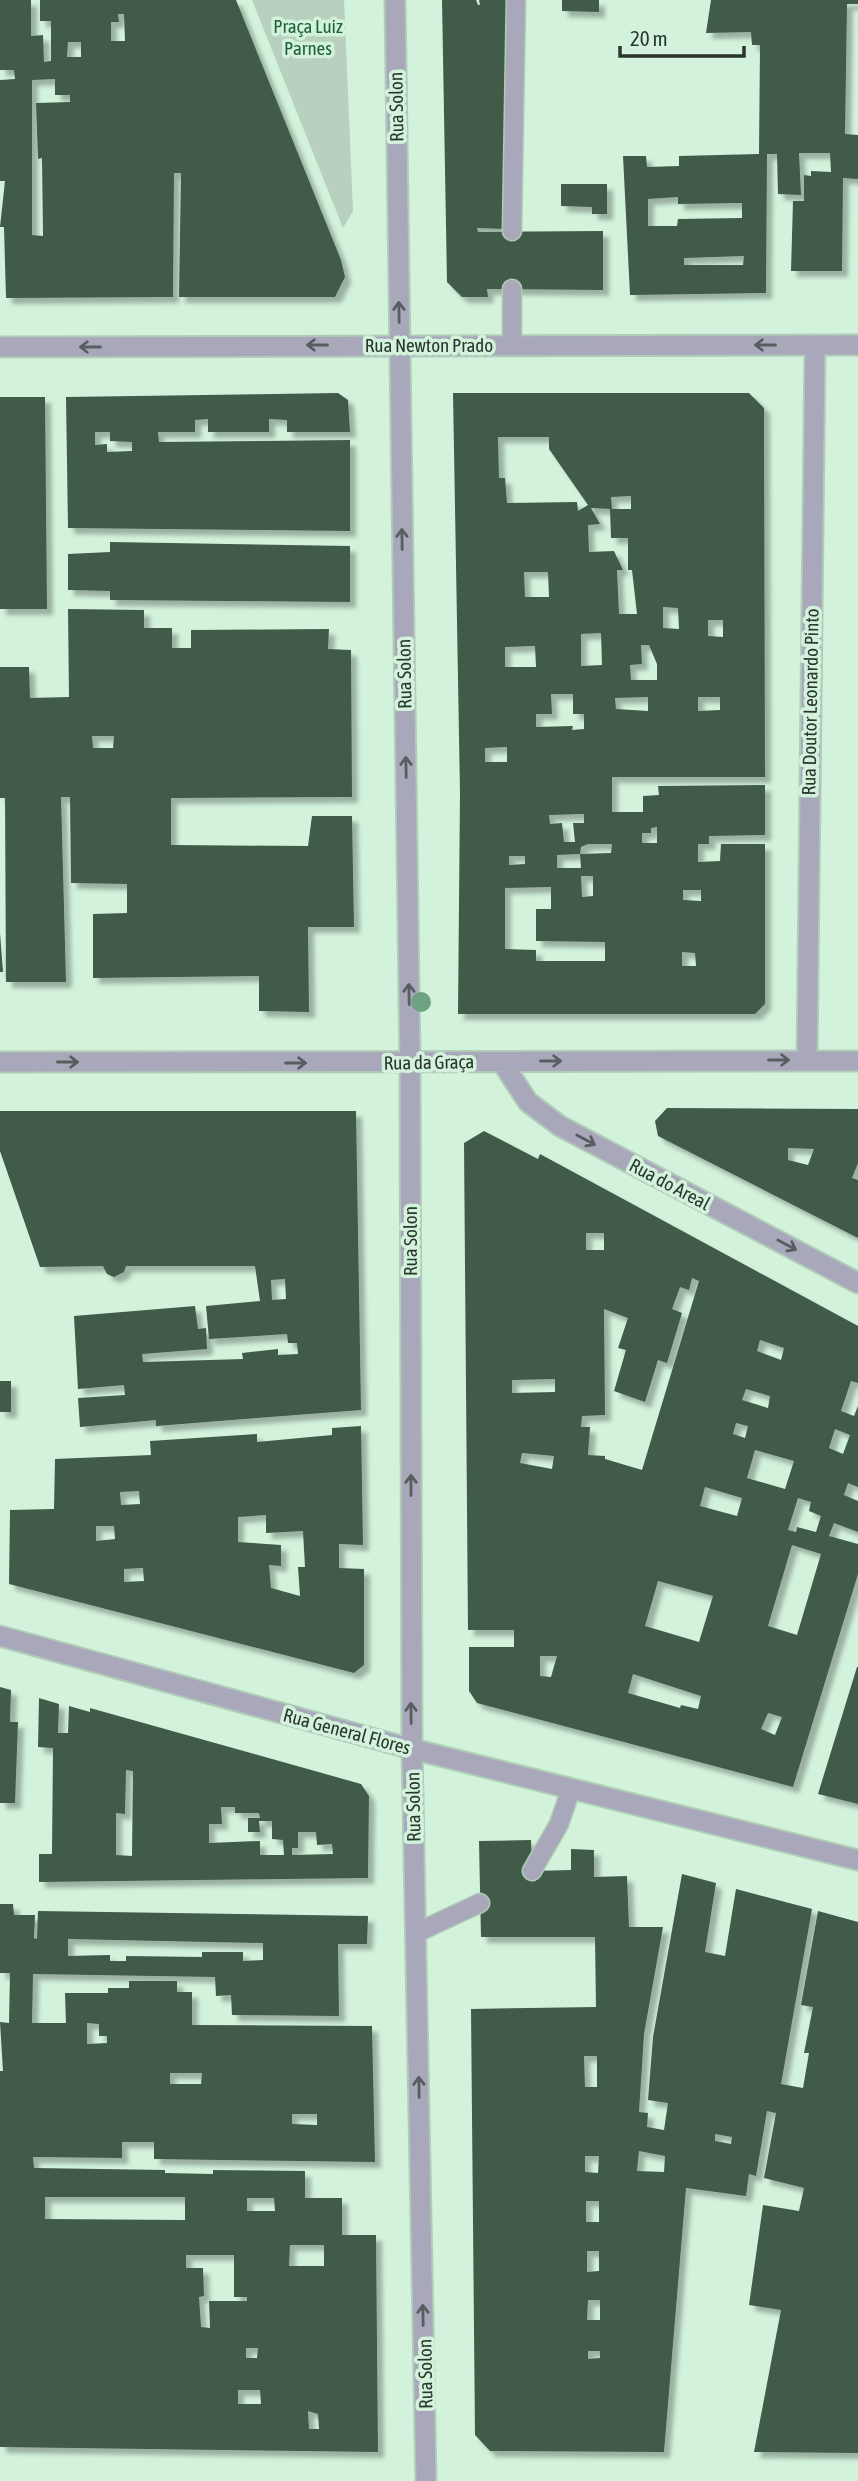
<svg xmlns="http://www.w3.org/2000/svg" width="858" height="2481" font-family="'Asap Condensed',sans-serif">
<style>
.green{fill:#b7d1be}
.building{fill:#3f5b48;fill-rule:evenodd;filter:url(#shadow)}
.lines{fill:none;stroke-linecap:round;stroke-linejoin:round}
.service-casing{stroke:#b0ccb8;stroke-width:21}
.minor-casing{stroke:#b0ccb8;stroke-width:23}
.tertiary-casing{stroke:#b0ccb8;stroke-width:23}
.service{stroke:#a9a8bb;stroke-width:18}
.minor{stroke:#a9a8bb;stroke-width:19}
.tertiary{stroke:#a9a8bb;stroke-width:19}
.tree{fill:#6fa283}
.oneway{stroke:#565e5f}
.labels{text-anchor:middle;stroke-width:7;stroke-linejoin:round;paint-order:stroke}
.park-label{font-size:19px;fill:#1e603b;stroke:#d2f2db}
.street-label{font-size:19px;fill:#2a362e;stroke:#d2f2db}
</style>
<defs>
<filter id="shadow"><feDropShadow dx="6" dy="6" stdDeviation="2" flood-color="#0004"/></filter>
</defs>
<rect width="100%" height="100%" fill="#d2f2db"/>
<!-- green -->
<path class="green" d="M252 0H344L353 211 343 228Z"/>
<!-- building -->
<path class="building" d="M0 0H31V36L43 35 44 62 51 61V21H40V0H236L341 260 345 277 335 297H179L181 173H174L173 297 6 298 4 227H0L5 181H0V80L15 79 14 70H0ZM118 14H124L125 41H111V22H119ZM68 42H81V57H67ZM55 79V95H70V102L36 103 38 159 42 158 43 236 32 235V80Z
M442 0H476L478 5H480L479 0H509L506 229 477 228 478 232 603 231V290L487 289 488 297H462L447 282Z
M562 0H599V12L562 11Z
M711 0H858V4H847L845 134 858 135V179L843 178 842 271H791L793 201H804V175L811 176V171L831 172 830 153H799L801 195 778 194 777 154H767L766 293 630 295 623 156H646L647 167 679 166V156L759 154 760 45H752L751 32 706 33ZM678 197V204L742 203V218L678 219 677 226H648V199ZM744 256 743 265H684V258Z
M561 184H607V214H592V207L561 206Z
M338 393 348 400 350 432H287V420L269 419V432H208V419L195 420V432H158L159 442 350 440V531L68 528 66 397ZM95 432H110V441L132 442V451L107 452V444L95 445Z
M453 393H749L764 408 765 777H612V812H643V796L659 795 658 786 765 785V835L709 836V844H698V862L720 861 721 844H765V1004L755 1014H458L460 793ZM498 437H549V449L588 505 578 511 577 502 507 503 505 478H499ZM631 496V509H610L611 538H628V570H632L637 614H619L617 570H623L614 551 589 552 588 525 600 524 591 508 612 509 611 497ZM524 572H548L549 597H525ZM663 607 678 608 679 629 663 628ZM708 620H723V637L708 636ZM601 633 602 665 581 666V634ZM641 645H649L657 664V680H631L630 665 642 664ZM535 646 536 667H505V647ZM551 694H573V714H584V729L572 730 573 726 536 727V714H552ZM648 697V711L616 709 615 698ZM698 697H720V710L698 711ZM507 747V762H485V748ZM584 814V823H573L575 842H564L562 823 550 824 549 815ZM657 827V843H642V833H651V828ZM588 844H612L611 853 580 854 581 847ZM580 854 581 868H557V855ZM509 856H525V864L509 865ZM581 876H593V896L582 897ZM551 887V909H536V941L605 942V961H536V950L505 949V888ZM683 890H701V901L683 900ZM682 952 695 953 696 966H682Z
M0 397H45L47 609H0Z
M110 542 350 546V602L110 600V591L68 590V554L110 552Z
M68 609 144 610V628H172V648H191V630L329 629 328 649 351 650 352 797 171 798V845L308 846 312 816H352L354 927H308L309 1012 259 1011V976L93 978V914L127 913V884L71 883 70 797H61L66 982H6L5 798H0V667H29L30 698 69 697ZM92 736H114L113 748H93Z
M0 933 3 972H0Z
M667 1108 858 1109V1163L852 1178 858 1180V1238L658 1136 655 1121ZM788 1148 814 1149 808 1165 788 1160Z
M0 1111H356L361 1410 156 1426V1420L80 1427 78 1398 125 1395 124 1385 78 1389 74 1316 195 1306 198 1329 206 1328 207 1349 142 1354 143 1362 243 1359 242 1353 278 1349V1355L298 1354 297 1343H288L287 1334 209 1339 206 1306 260 1301 255 1266H126L124 1272 114 1277 107 1274 103 1266 40 1267 0 1151ZM285 1279 286 1299 272 1300 271 1280Z
M484 1131 538 1159 540 1154 858 1326V1383L851 1381 841 1411 854 1416 858 1406V1487L848 1483 844 1495 858 1501V1532L834 1523 829 1536 858 1544V1574L793 1787 477 1703 469 1691V1647H514V1630H468L464 1143ZM586 1233H604V1250H586ZM692 1278 699 1281 642 1470 605 1459V1456L588 1455 590 1427H581L582 1416 605 1415 604 1309 628 1318 618 1348 626 1350 614 1391 645 1402 658 1360 667 1363 682 1313 672 1309 680 1287 689 1290ZM760 1340 784 1348 781 1360 757 1351ZM555 1379V1392L512 1393V1380ZM746 1389 770 1396 768 1408 742 1400ZM736 1423 748 1426 745 1438 733 1434ZM835 1429 850 1435 843 1454 829 1448ZM755 1450 794 1461 785 1489 747 1478ZM522 1453 554 1456 552 1469 520 1463ZM705 1487 742 1498 737 1516 700 1506ZM798 1498 811 1502 809 1511 821 1516 816 1532 797 1527 796 1532 788 1530ZM792 1545 821 1554 797 1635 768 1626ZM658 1581 713 1596 699 1642 645 1626ZM540 1656H557L551 1677 540 1676ZM633 1674 701 1696 698 1709 681 1705 680 1708 628 1693ZM768 1713 782 1717 775 1735 761 1729Z
M0 1381H11V1412H0Z
M361 1426 363 1545 339 1544V1568L364 1569V1665L354 1673 9 1584 10 1510 54 1509 55 1459 151 1455 150 1441 257 1434V1442L332 1435V1428ZM139 1491 140 1504 121 1505 120 1492ZM266 1515V1533L303 1531 305 1567H298L300 1596 271 1588 269 1565 281 1566V1545L238 1542V1517ZM96 1526H114L115 1539 96 1541ZM143 1568 144 1581 124 1582V1569Z
M857 1667H858V1804L818 1794Z
M0 1687 11 1690 10 1722H18L15 1803H0Z
M39 1698 59 1704 58 1733H68L69 1706 90 1712V1708L361 1784 369 1796 368 1878 39 1882V1854H52L53 1748 38 1747ZM126 1770 133 1771 132 1856 116 1855V1813L125 1814ZM221 1807H235V1813H259L260 1818H248V1832H260L259 1821H272V1839L283 1840 284 1855H260V1841L209 1843V1824H222ZM298 1832H316L317 1845 332 1844 333 1854 292 1855V1848H298Z
M531 1840 532 1871 571 1870V1849L594 1850V1877L627 1876 629 1927H663L644 2034 639 2112 648 2113 647 2127 664 2130 668 2103 648 2100 653 2037 682 1874 716 1883 705 1952 725 1956 736 1889 812 1909 781 2084 803 2088 809 2053H804L813 2007 801 2005 818 1911 858 1922V2453L754 2452 781 2310 749 2305 763 2205 799 2211 804 2188 764 2178 776 2113 767 2111 756 2176 749 2174 746 2196 686 2188 664 2452 490 2451 475 2435 471 2009 596 2007 595 1937H481L479 1841ZM584 2056H597V2087H585ZM715 2134 732 2137 731 2144 715 2141ZM639 2151 665 2156 664 2172 637 2171ZM585 2156H599L598 2173 585 2172ZM586 2201H599V2222H586ZM587 2251H599V2271L587 2272ZM588 2300H600V2320H587ZM588 2351H600V2358L588 2359Z
M0 1904H13L14 1915H35L34 1938 37 1939 38 1911 368 1916 367 1944H338L339 2016 232 2015 231 1995 216 1996 215 1977 33 1974 32 2023H66L65 1993H108V1988H129V1981H177V1992H192V2025L372 2026 375 2162 154 2159V2142H122V2158L33 2157 34 2168 165 2170V2173L213 2174V2170L305 2171V2198H342V2235H376L378 2452 0 2447V2071H3L0 2022 9 2023 10 1973H0ZM68 1939 263 1943V1960L243 1961V1952H202V1957L126 1956V1961H110V1955L68 1956ZM87 2023 99 2024V2036H107V2043L87 2044ZM170 2073H202L201 2084H170ZM292 2114H317V2125L292 2124ZM45 2197H185V2220L45 2219ZM247 2198H274L275 2211H247ZM290 2245H324V2266H289ZM186 2255H234V2297H247V2301H209L210 2328 201 2327 199 2297 204 2296 203 2268H186ZM246 2348H258L257 2358H246ZM238 2390H260L261 2404H238ZM308 2411 318 2414 319 2429H309Z"/>
<g class="lines">
<!-- service casing -->
<g class="service-casing">
<path id="service" d="M512 231 516 0
M512 344V289
M532 1871 559 1824 571 1789
M416 1933 480 1903"/>
</g>
<!-- minor casing -->
<g class="minor-casing">
<path id="minor" d="M0 347 858 345
M807 1060 815 345
M0 1062 858 1061
M502 1062 528 1102 560 1126 858 1283
M0 1636 412 1749 858 1860"/>
</g>
<!-- tertiary casing -->
<g class="tertiary-casing">
<path id="tertiary" d="M395 0 410 1062 412 1749 426 2481"/>
</g>
<!-- service -->
<use href="#service" class="service"/>
<!-- minor -->
<use href="#minor" class="minor"/>
<!-- tertiary -->
<use href="#tertiary" class="tertiary"/>
</g>
<!-- trees -->
<circle class="tree" cx="421" cy="1002" r="10"/>
<!-- one-way arrows -->
<defs><path id="oneway-shaft" d="M-6 0H5M1.5-3L5.5 0L1.5 3" fill="none" stroke-width="1.6" stroke-linecap="round" stroke-linejoin="round" transform="scale(1.75)"/></defs>
<g class="oneway">
<use href="#oneway-shaft" transform="translate(399 312) rotate(-91)"/>
<use href="#oneway-shaft" transform="translate(317 345) rotate(180)"/>
<use href="#oneway-shaft" transform="translate(765 345) rotate(-180)"/>
<use href="#oneway-shaft" transform="translate(90 347) rotate(180)"/>
<use href="#oneway-shaft" transform="translate(402 539) rotate(-91)"/>
<use href="#oneway-shaft" transform="translate(406 767) rotate(-91)"/>
<use href="#oneway-shaft" transform="translate(409 994) rotate(-91)"/>
<use href="#oneway-shaft" transform="translate(779 1060)"/>
<use href="#oneway-shaft" transform="translate(551 1061)"/>
<use href="#oneway-shaft" transform="translate(68 1062)"/>
<use href="#oneway-shaft" transform="translate(296 1063)"/>
<use href="#oneway-shaft" transform="translate(586 1140) rotate(28)"/>
<use href="#oneway-shaft" transform="translate(787 1245) rotate(28)"/>
<use href="#oneway-shaft" transform="translate(411 1485) rotate(-90)"/>
<use href="#oneway-shaft" transform="translate(411 1713) rotate(-91)"/>
<use href="#oneway-shaft" transform="translate(419 2087) rotate(-91)"/>
<use href="#oneway-shaft" transform="translate(423 2315) rotate(-91)"/>
</g>
<g class="labels">
<!-- park labels -->
<g class="park-label">
<text x="308" y="33">Praça Luiz<tspan x="308" dy="22">Parnes</tspan></text>
</g>
<!-- street labels -->
<g class="street-label">
<text transform="translate(396 107) rotate(-91)" y="7">Rua Solon</text>
<text x="429" y="352">Rua Newton Prado</text>
<text transform="translate(404 674) rotate(-91)" y="7">Rua Solon</text>
<text transform="translate(810 702) rotate(-89)" y="7">Rua Doutor Leonardo Pinto</text>
<text transform="translate(429 1062) rotate(-1)" y="7">Rua da Graça</text>
<text transform="translate(670 1184) rotate(28)" y="7">Rua do Areal</text>
<text transform="translate(410 1241) rotate(-90)" y="7">Rua Solon</text>
<text transform="translate(347 1731) rotate(15)" y="7">Rua General Flores</text>
<text transform="translate(413 1807) rotate(-91)" y="7">Rua Solon</text>
<text transform="translate(425 2374) rotate(-91)" y="7">Rua Solon</text>
</g>
</g>
<!-- scale -->
<path d="M620 46v10h124v-10" fill="none" stroke="#2a362e" stroke-width="3.5"/>
<text x="630" y="46" font-size="21" fill="#2a362e" stroke="#d2f2db" stroke-width="5" paint-order="stroke">20 m</text>
</svg>
